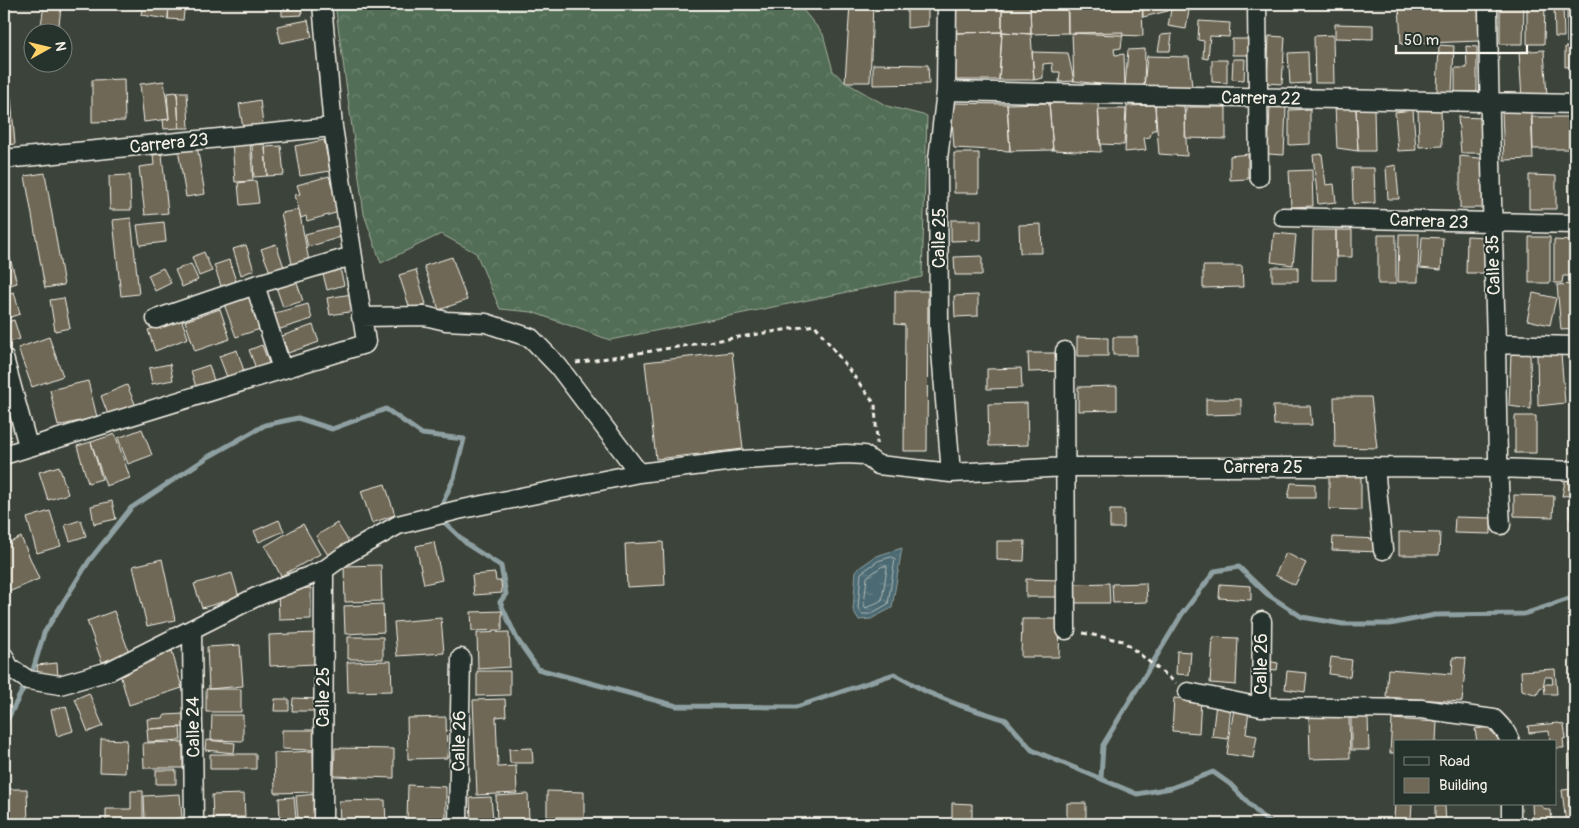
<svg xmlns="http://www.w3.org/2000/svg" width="1579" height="828" font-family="Pangolin,sans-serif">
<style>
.forest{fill:url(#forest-crowns);stroke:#a3b09f}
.water{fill:url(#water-ripples);stroke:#8fa0a2}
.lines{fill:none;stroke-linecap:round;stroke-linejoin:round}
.shore{stroke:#b1bbb9;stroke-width:1}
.stream{stroke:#8fa0a2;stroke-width:5}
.building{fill:#6f6857;stroke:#f4f1e8}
.minor-casing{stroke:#f4f1e8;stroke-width:21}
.path{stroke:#f4f1e8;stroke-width:3;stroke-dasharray:5 4;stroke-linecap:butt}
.minor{stroke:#26332d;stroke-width:18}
.labels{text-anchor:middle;stroke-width:4;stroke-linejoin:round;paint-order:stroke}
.street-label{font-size:18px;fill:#f4f1e8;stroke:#26332d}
</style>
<defs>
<pattern id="forest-crowns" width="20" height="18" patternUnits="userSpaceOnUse" patternTransform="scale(1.25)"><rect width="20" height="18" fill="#526e56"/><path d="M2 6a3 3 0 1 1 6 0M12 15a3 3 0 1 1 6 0" fill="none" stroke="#6c836e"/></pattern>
<pattern id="water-ripples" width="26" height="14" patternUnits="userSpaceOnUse" patternTransform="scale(1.25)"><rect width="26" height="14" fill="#4c6a73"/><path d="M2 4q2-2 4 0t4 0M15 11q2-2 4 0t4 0" fill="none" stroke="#668087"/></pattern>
</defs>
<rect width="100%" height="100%" fill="#3c433a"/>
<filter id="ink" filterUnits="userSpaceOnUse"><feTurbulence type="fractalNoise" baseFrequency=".02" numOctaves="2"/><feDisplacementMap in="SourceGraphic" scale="10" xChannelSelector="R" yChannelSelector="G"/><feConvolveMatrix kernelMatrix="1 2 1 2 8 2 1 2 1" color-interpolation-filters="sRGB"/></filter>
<g filter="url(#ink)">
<!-- forest -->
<path class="forest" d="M335 4H669L728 10H803L823 34 833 71 845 82 887 106 927 116 922 277 610 340 532 312 500 309 476 253 441 234 381 263 364 214Z"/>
<!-- water -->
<path class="water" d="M902 548 892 608 871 619 859 620 853 610 856 570 876 556Z"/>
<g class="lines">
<!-- shore -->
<path class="shore" d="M892 557 895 559 888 604 870 614H862L858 608 861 573 878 561Z
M886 566 887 568 882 600 866 608 864 605 867 577 881 567Z"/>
<!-- stream -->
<path class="stream" d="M440 518 468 545 501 566 506 594 500 602 517 639 538 669 677 706 796 707 894 674 927 692 959 705 1006 720 1032 750 1137 794 1171 788 1213 772 1230 784 1260 815 1272 824
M4 726 33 670 44 633 89 561 131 508 208 457 265 425 298 418 332 429 386 409 422 434 464 439 454 478 439 511
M1101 778 1103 745 1182 614 1215 571 1239 567 1267 594 1302 617 1343 624H1390L1435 615 1524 614 1575 597"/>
</g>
<!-- building -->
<path class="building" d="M68 4H98V8L68 9Z
M110 4H141L140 9 110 5Z
M143 4H169L168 19 141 15Z
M169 4H185L183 20 168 19Z
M282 4H301L302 15 282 16Z
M850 4H873L870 82H845Z
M955 4H1002V32L954 33Z
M1002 4H1030L1031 34 1002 32Z
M1030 4H1067L1068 33 1031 34Z
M1068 4H1142L1143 36 1068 33Z
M1143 4H1169L1168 11 1143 17Z
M1172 4H1190L1186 29 1168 26Z
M1399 4H1478L1479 41 1401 44Z
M1500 4H1524L1523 44H1500Z
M1527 4H1545L1544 44H1527Z
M1554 4H1563L1564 37H1555Z
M1567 4H1575V43H1567Z
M44 5 61 8 58 32H40Z
M907 6H928V26L907 28Z
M308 20 312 37 281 43 277 26Z
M1199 21 1230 23 1229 37 1210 36 1208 59 1203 58 1204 41 1198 40Z
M1335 24 1373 25V39L1335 38Z
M1002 32 999 80H952L954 33Z
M1002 32 1031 34 1034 80H999Z
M1123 32 1121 48 1114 49 1115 55 1124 54 1125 87 1074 81 1072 33Z
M1172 34 1170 51H1158L1161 35Z
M1333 35 1334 83H1315L1314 36Z
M1269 36 1285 37 1282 84 1267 83Z
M1232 39H1249V55H1232Z
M1439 45 1454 46 1452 93 1437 92Z
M1466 46 1477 47V92H1455V68H1467Z
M1565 47H1575V66L1565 67Z
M1145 49 1144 88 1125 87 1128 50Z
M1544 50 1547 97 1522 99 1519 52Z
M4 52 7 80 4 81Z
M1032 52 1068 53 1074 81 1059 82 1060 72H1053L1052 63 1043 64V78L1034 80Z
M1308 52 1309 83 1290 84 1288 53Z
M1147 56 1189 57 1192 87 1144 88Z
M1233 59H1245L1244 80 1232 79Z
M1212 60H1227V83L1212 82Z
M873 64 928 65 929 84 873 85Z
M124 79 125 121 92 122V80Z
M164 81 169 119 144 122 140 84Z
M177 92 179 128 164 129 163 120 169 119 167 93Z
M177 92H187L189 128H179Z
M11 97 15 144 4 145V98Z
M260 100 263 125 243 128 239 104Z
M951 103 1007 104 1010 151 954 148Z
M1049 103 1053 150 1010 151 1007 104Z
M1049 103H1098L1101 152 1053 150Z
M1155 105 1156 130H1152L1150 137 1144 138 1146 150 1125 152 1127 106Z
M1155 105 1184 106 1187 156 1159 154Z
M1335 106 1356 109 1358 151 1337 148Z
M1186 107H1226V139L1185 138Z
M1270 107H1286L1284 155 1268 154Z
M1441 108 1442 146 1419 147 1418 109Z
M1098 109H1126L1124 145 1100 144Z
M1310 109V144L1289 145V110Z
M1356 109H1374L1375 151H1358Z
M1413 110 1416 150 1398 151 1395 112Z
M1502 111H1531L1533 159 1504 160Z
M1458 117 1482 118 1483 153H1461Z
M1532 117H1569V149H1533Z
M324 140 330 171 300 176 295 146Z
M250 141 253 181 235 182 232 142Z
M265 144 267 176 254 177 252 145Z
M197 146 205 194 186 197 178 149Z
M281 146 284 175 267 176 265 147Z
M954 153H979V193H954Z
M162 154 168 213 145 215 139 167 154 165 153 155Z
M1248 154V179L1230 180V156Z
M1322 154 1326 185 1334 184 1336 202 1318 204 1313 155Z
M1460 156 1488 159 1486 208H1460Z
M1571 160H1575V209H1572Z
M1396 165 1399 199H1388L1386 167Z
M1352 168H1374L1375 203 1353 204Z
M1312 170 1313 206 1291 207 1289 171Z
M45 173 64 285 45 288 25 176Z
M130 175 131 210H110L109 176Z
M1529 175 1556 176V209H1529Z
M329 176 339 212 307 221 306 216 301 218 295 195 300 194 297 185Z
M253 181H256L259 203 240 205 238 183Z
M299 210 309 261 292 264 281 213Z
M131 218 139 294 121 296 113 220Z
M951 220H981V240L951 241Z
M164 222 166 242 140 245 137 225Z
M1041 224 1042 253H1020L1019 225Z
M341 225 344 236 308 247 305 234Z
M1313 230H1336V280H1312Z
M1336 230H1352V257H1336Z
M1274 233 1296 235 1293 265 1271 262Z
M1399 234H1419L1418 282H1398Z
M1378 235H1396V284H1378Z
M1467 236 1487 237 1486 273H1466Z
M4 237 17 283 4 287Z
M1422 237 1443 238 1441 270 1420 268Z
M1529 237H1550V283H1529Z
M1575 239V283L1572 240Z
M1554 240 1572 241V276H1563L1562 283H1554Z
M276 244 284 267 270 272 261 249Z
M246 245 254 270 241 275 233 249Z
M204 252 212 271 199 276 192 257Z
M982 256V275H955L954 257Z
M452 257 467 300 439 310 424 266Z
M229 260 237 284 222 289 214 265Z
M191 264 198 280 182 287 175 270Z
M1203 266H1242L1243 287 1203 288Z
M1272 267H1298V281H1272Z
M163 268 171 283 155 291 148 275Z
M340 269 344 285 327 290 323 274Z
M416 270 426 304 410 309 399 275Z
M296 280 303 301 283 307 276 287Z
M1573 284 1575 329 1561 330 1557 285Z
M895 291H928L927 451H904L905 325 895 324Z
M14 292 20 314 4 319V295Z
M1533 293 1556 298 1550 325 1527 320Z
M352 294 355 311 330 315 327 298Z
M252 295 263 328 236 337 224 304Z
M978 295V316L955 317 954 296Z
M64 298 70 328 55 331 50 300Z
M308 304 312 319 277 330 272 314Z
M220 309 230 339 195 351 185 321Z
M181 318 188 338 155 351 148 330Z
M14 320 20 339 5 343 4 323Z
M313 325 319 342 288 353 282 336Z
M49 337 63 376 32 387 18 348Z
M1077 337 1108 338V356H1077Z
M1113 337H1137V355H1113Z
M262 345 270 366 257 371 249 350Z
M237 350 244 371 227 377 219 356Z
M732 352 743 449 656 459 645 362Z
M1028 353H1061V371L1029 372Z
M1511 353H1530L1531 409 1509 406Z
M1537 353 1561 354 1565 403 1538 406Z
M170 364 173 380 152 384 149 368Z
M209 365 215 384 197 390 191 371Z
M1021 368 1022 388 987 389V369Z
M88 381 97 417 58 426 50 390Z
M127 385 136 406 109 417 101 396Z
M1117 386V410L1078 411V387Z
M1334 397H1371L1377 448 1335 447Z
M1206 399H1241V414L1206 415Z
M1027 403 1028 445 989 446 988 404Z
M1273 406H1310L1312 425H1274Z
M1515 416H1536V453H1515Z
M142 429 152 455 128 464 118 438Z
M115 434 130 478 106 486 91 442Z
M91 442 102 479 88 483 77 446Z
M59 466 68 494 48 500 39 472Z
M1329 469H1361V510L1329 509Z
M1566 477H1575V495L1562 496Z
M1291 483 1315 484V498H1288Z
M385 484 395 515 372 523 361 491Z
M1514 495 1554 496 1553 517 1514 516Z
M1569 499H1575V518H1569Z
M112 501 116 519 94 524 91 506Z
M1110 510H1124V528H1110Z
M50 511 61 546 37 553 27 518Z
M1455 517 1491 518V534L1454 533Z
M81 520 86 536 70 541 65 525Z
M279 520 284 531 259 542 254 531Z
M337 523 349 542 328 555 316 536Z
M303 524 320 554 281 576 265 546Z
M1399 532 1440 533 1439 555H1399Z
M21 537 39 579 4 594V545Z
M1333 537 1378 539V552L1332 550Z
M997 541H1025L1024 561 997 560Z
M434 542 442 580 424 584 416 546Z
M663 542 665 585 627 587 625 544Z
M1286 553 1306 563 1295 585 1275 575Z
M162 559 175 620 147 626 133 566Z
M381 565 382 601 345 602 344 566Z
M232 573 239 597 202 608 194 584Z
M495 573 496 581H501L502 593 474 595 472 575Z
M1026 579 1060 580V597H1026Z
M1109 583 1110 603H1074V584Z
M1146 583 1147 602 1113 603 1112 584Z
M1220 584 1251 586V600L1219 598Z
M311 588V619L279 620 278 589Z
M383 604 384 632 345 634 344 606Z
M114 611 129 652 102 662 87 621Z
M502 611V630L472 631 471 612Z
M441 618 444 653 397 656 394 622Z
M1022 619H1060L1059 657H1021Z
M509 632 510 667 478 669 477 633Z
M315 633 316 664 270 666 269 635Z
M348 637H383V659H348Z
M1213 637 1238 638 1236 685 1210 683Z
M240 645 243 686 209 689 207 647Z
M172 651 182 688 129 705 118 667Z
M1177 651 1191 652 1189 675 1176 674Z
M1331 657 1352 660 1350 677 1329 674Z
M1453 657 1466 658 1462 702 1386 697 1388 669 1452 674Z
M391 661 392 691 348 692 347 662Z
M1267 661 1278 663 1277 670 1266 669Z
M57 663 58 677 38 679 37 665Z
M1555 669 1557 694H1545L1544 684H1553L1552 677H1545L1543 687 1540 688 1537 695 1522 690 1521 671Z
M477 671H510V695L477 696Z
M1287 671 1307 673 1305 692 1285 689Z
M206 689H241V712H206Z
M89 693 103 726 88 732 75 699Z
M293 698 318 699V711H292Z
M1174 698 1201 700 1199 733 1172 731Z
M275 699H289V711H274Z
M505 699 506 716 496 717 498 767 516 766 517 793 477 795 473 700Z
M1216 703 1231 704 1228 739 1212 737Z
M66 706 73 731 57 736 51 710Z
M1234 708 1249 710 1246 734 1257 736 1253 758 1227 754Z
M183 714 184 727 148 729 147 719 163 718 165 715Z
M212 715H243V741L211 740Z
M1349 716 1350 758 1310 759 1309 717Z
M446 717 447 758 408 759 407 718Z
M1368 717 1369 750H1351V718Z
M1392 719 1437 722 1436 742H1395V753H1390Z
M1558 723 1564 725 1566 738 1563 739 1564 748H1555V742H1550L1549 731 1529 733 1528 726Z
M1497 726 1500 742H1477L1475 729Z
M180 727 181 740 148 742 147 729Z
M282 730H314V750L282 749Z
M101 739 127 740 125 773 100 772Z
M206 740 235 743 234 753 205 750Z
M183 742V768H144L143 743Z
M1569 743H1575V770L1571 771Z
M335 748 394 749V778L334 776Z
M532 748 533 763H510L509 749Z
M313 751 314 792 275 793 274 753Z
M210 754H256V769H210Z
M156 770H176V784H156Z
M408 785 446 787V822L407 820Z
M4 789H27L28 824H4Z
M1572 789 1575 807V824H1566L1562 790Z
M131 791H143V822L106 823V809H131Z
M547 791 584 792V817H547Z
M180 794 182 818 145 821 144 796Z
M244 794 245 817 213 818 212 795Z
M316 794 318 819 298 820 296 796Z
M528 794 529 821 497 823 496 796Z
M294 797 296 819 280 820 279 798Z
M491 797 493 819 471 820 470 798Z
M385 800 386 824H340L339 801Z
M952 803 972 804V822H952Z
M1067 803H1086V824H1067Z
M1395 803V804H1412L1411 819 1394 818Z
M1532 804H1539L1546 810H1551L1552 824H1533Z
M1435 806H1445L1446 824H1435Z
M182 820V824H162V821Z
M939 822H972V824H939Z"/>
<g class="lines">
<!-- minor casing -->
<g class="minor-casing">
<path id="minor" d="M947 4 946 91 938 159 939 327 951 473
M1257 4 1259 177
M1488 4C1489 117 1493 231 1496 344 1497 405 1497 465 1501 525
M946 91 1575 104
M4 159 333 127
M1283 217 1575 224
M255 285 282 369
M361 317 425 316 446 321 486 323 531 338 558 366 639 473
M156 319 255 285 352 256
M1496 344 1575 346
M1065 351 1066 630
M4 358 28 446
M4 455 365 344 366 342 333 127 322 4
M1375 467 1383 550
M192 629 194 824
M4 656 9 667 28 680 60 685 109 671 256 597 324 570 345 555 398 525 458 510 639 473 742 460 846 454 864 455 878 465 951 473 1067 467H1375L1497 468 1575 471
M1188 692 1261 707 1421 709 1494 719C1500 725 1508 733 1510 742
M1261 707 1262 621
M1511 804V824
M323 824 324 570
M458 824 461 658"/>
</g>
<!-- path -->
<path class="path" d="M576 363 815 325 875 404 877 444
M1083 633 1123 641 1176 683"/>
<!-- minor -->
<use href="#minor" class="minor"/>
</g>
</g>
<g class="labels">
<!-- street labels -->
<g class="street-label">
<text transform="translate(1261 98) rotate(1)" y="6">Carrera 22</text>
<text transform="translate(169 143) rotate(-6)" y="6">Carrera 23</text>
<text transform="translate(1429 221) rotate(2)" y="6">Carrera 23</text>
<text transform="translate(939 238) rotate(-90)" y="6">Calle 25</text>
<text transform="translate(1493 265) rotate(-92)" y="6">Calle 35</text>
<text x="1263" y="473">Carrera 25</text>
<text transform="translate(1261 664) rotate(-90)" y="6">Calle 26</text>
<text transform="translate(323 697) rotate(-90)" y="6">Calle 25</text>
<text transform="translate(193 727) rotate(-91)" y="6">Calle 24</text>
<text transform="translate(459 741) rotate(-89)" y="6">Calle 26</text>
</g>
</g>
<!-- margin -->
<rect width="1579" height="828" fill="none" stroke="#26332d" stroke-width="20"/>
<rect x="10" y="10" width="1559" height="808" fill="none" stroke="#f4f1e8" stroke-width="2" filter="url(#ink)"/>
<!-- legend -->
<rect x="1394" y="740" width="162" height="65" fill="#26332d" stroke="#787f78"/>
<rect x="1404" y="757" width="25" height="8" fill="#26332d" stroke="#787f78"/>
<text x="1439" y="766" font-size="15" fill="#f4f1e8">Road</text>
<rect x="1404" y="778" width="25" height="15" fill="#6f6857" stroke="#787f78"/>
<text x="1439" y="790" font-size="15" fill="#f4f1e8">Building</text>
<!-- north arrow -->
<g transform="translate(48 48) rotate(82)"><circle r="24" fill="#26332d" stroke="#787f78"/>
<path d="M0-4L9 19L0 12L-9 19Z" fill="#ffd166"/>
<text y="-8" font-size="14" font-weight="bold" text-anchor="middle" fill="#f4f1e8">N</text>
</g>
<!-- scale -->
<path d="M1396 45v8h131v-8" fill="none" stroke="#f4f1e8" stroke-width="2.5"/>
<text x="1404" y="45" font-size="15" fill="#f4f1e8" stroke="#26332d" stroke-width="4" paint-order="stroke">50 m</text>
</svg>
